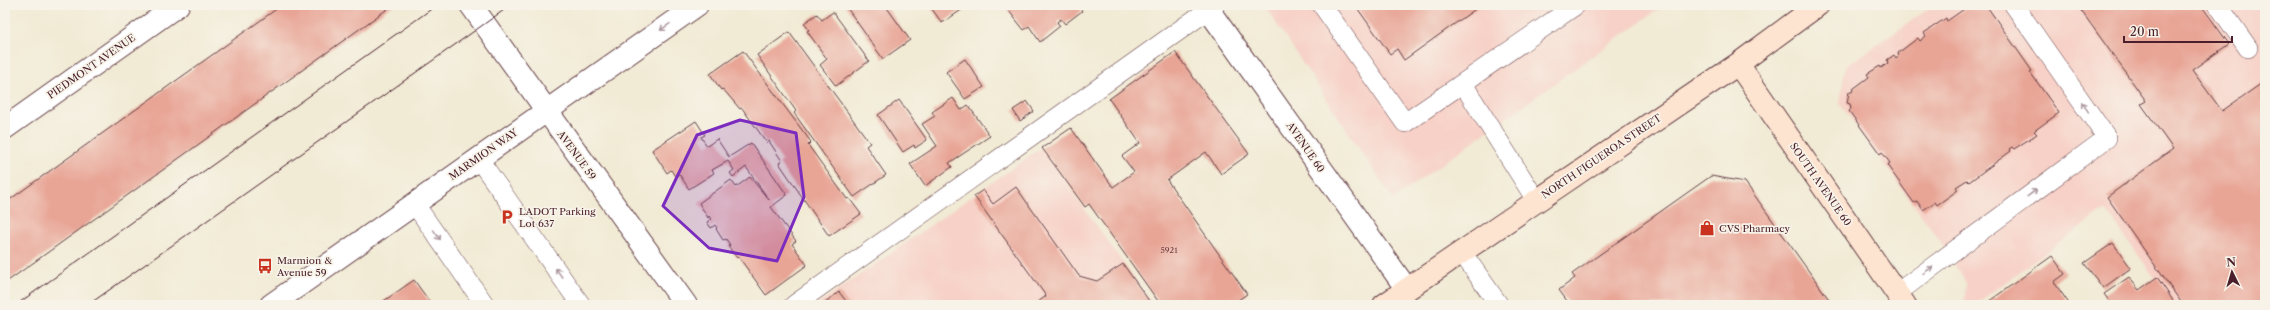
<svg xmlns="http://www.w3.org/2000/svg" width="2270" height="310" font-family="'Libre Caslon Text',serif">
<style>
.built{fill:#f7d1c7}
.building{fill:#e8a495}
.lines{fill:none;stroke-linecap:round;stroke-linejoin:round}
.lane-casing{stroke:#633d44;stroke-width:20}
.street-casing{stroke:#633d44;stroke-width:24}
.secondary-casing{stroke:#633d44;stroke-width:24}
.lane{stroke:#fff;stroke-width:19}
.street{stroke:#fff;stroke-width:22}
.secondary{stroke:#fde4d0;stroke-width:22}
.tram{stroke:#4a1f2b;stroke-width:1}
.oneway{stroke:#ae9aa0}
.marked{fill:#7b2cbf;fill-opacity:0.2;stroke:#7b2cbf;stroke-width:3;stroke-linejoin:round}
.labels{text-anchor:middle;stroke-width:3.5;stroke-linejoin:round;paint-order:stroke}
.number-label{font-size:8px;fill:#724046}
.street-label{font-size:10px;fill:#4a1f2b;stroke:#f7f3e8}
.poi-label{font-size:10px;fill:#4a1f2b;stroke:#f7f3e8;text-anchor:start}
</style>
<rect width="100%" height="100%" fill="#f7f3e8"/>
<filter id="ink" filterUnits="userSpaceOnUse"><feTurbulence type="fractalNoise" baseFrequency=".025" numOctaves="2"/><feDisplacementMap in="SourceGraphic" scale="8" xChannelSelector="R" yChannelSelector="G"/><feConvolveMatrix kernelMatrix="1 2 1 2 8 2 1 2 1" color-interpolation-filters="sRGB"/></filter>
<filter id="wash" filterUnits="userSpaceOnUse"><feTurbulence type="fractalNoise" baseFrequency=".012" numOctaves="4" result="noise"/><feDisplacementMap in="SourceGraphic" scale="16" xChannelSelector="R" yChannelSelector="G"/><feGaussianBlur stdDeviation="0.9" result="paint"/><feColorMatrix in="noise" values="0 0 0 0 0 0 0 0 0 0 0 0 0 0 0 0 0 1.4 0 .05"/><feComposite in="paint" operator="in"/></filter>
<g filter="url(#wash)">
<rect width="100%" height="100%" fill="#f1ead4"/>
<!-- built -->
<path class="built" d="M1264 5H1664L1393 199Z
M1934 5H2265V305H2175L2105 210 1974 305H1964L1966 283 1939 239 1840 104 1845 67Z
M1041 148 1153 305H817Z"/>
<g id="blocks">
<!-- building -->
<path class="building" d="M282 5H393L5 283V203Z
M845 5H885L910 40 883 59Z
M929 5H969L942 23Z
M1007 5H1080L1079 6 1082 11 1065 24 1061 19 1057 22 1060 26 1040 42 1029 26 1024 30 1005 6Z
M1355 5H1481L1404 60 1397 49 1390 54Z
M1970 5H1981L1982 7 1986 5 2032 71 2030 72 2059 113 2034 131 2037 134 2014 149 2012 147 2009 149 2011 151 1969 182 1967 180 1956 187 1958 190 1937 205 1935 202 1923 210 1917 201 1914 203 1887 165 1890 163 1882 152 1880 154 1849 111 1851 109 1850 104 1847 103 1849 92H1852L1853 89 1869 77 1867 74 1880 66 1881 68 1888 63 1887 60 1894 55 1896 58 1899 55 1898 53 1918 38 1920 41 1926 36 1924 33 1946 18 1947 21Z
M2077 5H2201L2229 44 2192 70 2222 111 2265 81V273L2262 275 2265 280V305H2183L2107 197 2173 149 2141 104 2146 101Z
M833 12 869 61 836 86 820 65 827 59 807 31 809 30 804 23 817 14 822 20Z
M789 32 870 143 866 146 886 175 854 197 794 113 796 111 757 55Z
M743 51 811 142 808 145 847 199 849 198 861 214 829 236 779 163 782 161 769 141 767 143 742 108 740 109 723 89 721 90 710 74Z
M1175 52 1249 154 1221 174 1206 152 1167 180 1247 294 1231 305H1034L1046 296 974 196 983 190 993 204 1016 187 1079 276 1097 281 1123 264 1152 305 1158 301 1089 204 1085 207 1042 148 1071 128 1113 187 1134 172 1122 156 1140 143 1109 99Z
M965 59 984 87 965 99 946 72Z
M953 98 961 110 968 105 990 136 949 163 952 167 925 186 910 164 937 146 922 124 935 116 932 112Z
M899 100 927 140 915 148 914 145 903 152 878 115Z
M1027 101 1034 111 1020 121 1013 110Z
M696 121 705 135 701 137 707 146 717 139 729 157 751 143 787 195 771 207 796 241 792 244 807 265 766 295 738 256 737 258 728 246 730 245 726 239 723 240 716 229 717 228 715 225 711 228 707 222 711 219 709 216 708 218 699 203 731 180 736 187 750 177 769 200 746 167 733 177 730 173 734 170 728 161 712 170 714 173 689 189 679 174 675 176 671 170 667 173 652 150Z
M1711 176 1745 182 1833 305H1570L1559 290 1575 278 1572 274Z
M2113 243 2131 268 2103 288 2084 263Z
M2052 256 2065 274 2054 282 2070 305H1989L1988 302Z
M2129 277 2139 290 2157 277 2176 305H2112L2104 294Z
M414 280 432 305H378Z
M839 292 849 305H821Z"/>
</g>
</g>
<g filter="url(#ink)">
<use href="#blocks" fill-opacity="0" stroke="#633d44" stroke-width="1"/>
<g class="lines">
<!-- lane casing -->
<g class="lane-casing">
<path id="lane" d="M1322 5 1405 123 1576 5
M2218 5 2248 48
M1463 84 1536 200
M478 158 581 305
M414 203 485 305
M1461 251 1499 305
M1897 293 2107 138 2014 5
M794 305 1215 5"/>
</g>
<!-- street casing -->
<g class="street-casing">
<path id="street" d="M471 5 686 305
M1205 5 1406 288
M5 128 178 5
M271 305 697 5"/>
</g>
<!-- secondary casing -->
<g class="secondary-casing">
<path id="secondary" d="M1738 64 1905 305
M1384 305 1738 64 1818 5"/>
</g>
<!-- lane -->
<use href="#lane" class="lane"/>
<!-- street -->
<use href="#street" class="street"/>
<!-- secondary -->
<use href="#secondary" class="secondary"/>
<!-- tram -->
<path class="tram" d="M16 305 437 5
M88 305 511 5"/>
</g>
<!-- one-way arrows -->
<defs><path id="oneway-shaft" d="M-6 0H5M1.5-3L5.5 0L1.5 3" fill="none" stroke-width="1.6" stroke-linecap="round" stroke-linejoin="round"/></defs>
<g class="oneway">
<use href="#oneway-shaft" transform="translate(665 27) rotate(145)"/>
<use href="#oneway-shaft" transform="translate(2085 107) rotate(-125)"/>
<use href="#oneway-shaft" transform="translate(2032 193) rotate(-37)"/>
<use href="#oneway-shaft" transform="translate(437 235) rotate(55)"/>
<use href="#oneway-shaft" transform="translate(1928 270) rotate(-36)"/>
<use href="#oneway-shaft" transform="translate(559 273) rotate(-125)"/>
</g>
</g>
<!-- marked area -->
<path class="marked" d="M740 120 796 133 804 197 777 261 709 248 663 206 697 135Z"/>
<!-- icons -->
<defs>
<g id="parking-bare" transform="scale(1.2)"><path d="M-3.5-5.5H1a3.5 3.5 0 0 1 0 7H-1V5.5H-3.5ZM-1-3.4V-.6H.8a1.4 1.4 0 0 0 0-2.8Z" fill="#c8321e" stroke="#f7f3e8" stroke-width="2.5" paint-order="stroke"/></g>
<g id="shop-bare" transform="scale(1.2)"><path d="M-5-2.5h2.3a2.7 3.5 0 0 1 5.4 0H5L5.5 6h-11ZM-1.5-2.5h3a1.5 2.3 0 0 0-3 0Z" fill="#c8321e" stroke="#f7f3e8" stroke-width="2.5" paint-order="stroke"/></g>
<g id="bus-bare" transform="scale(1.2)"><path d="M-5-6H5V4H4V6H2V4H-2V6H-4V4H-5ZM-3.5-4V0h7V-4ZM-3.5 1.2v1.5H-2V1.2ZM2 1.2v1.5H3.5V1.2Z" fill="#c8321e" stroke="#f7f3e8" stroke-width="2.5" paint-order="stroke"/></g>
</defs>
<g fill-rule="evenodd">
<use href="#parking-bare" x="507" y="217"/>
<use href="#shop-bare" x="1707" y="228"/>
<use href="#bus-bare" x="265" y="266"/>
</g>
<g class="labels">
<!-- number labels -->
<g class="number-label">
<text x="1169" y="253">5921</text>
</g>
<!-- street labels -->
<g class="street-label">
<text transform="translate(91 66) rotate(-35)" y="4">PIEDMONT AVENUE</text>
<text transform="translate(1306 147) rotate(55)" y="4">AVENUE 60</text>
<text transform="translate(483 154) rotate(-35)" y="4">MARMION WAY</text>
<text transform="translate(577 155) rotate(54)" y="4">AVENUE 59</text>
<text transform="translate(1601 156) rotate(-34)" y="4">NORTH FIGUEROA STREET</text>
<text transform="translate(1821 184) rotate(55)" y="4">SOUTH AVENUE 60</text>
</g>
<!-- poi labels -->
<g class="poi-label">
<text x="519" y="215">LADOT Parking<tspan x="519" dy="12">Lot 637</tspan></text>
<text x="1719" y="232">CVS Pharmacy</text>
<text x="277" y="264">Marmion &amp;<tspan x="277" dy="12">Avenue 59</tspan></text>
</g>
</g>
<!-- margin -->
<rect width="2270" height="310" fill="none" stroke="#f7f3e8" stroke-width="20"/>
<!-- north arrow -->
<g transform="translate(2232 272) rotate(355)" stroke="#f7f3e8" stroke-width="3" paint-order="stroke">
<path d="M0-3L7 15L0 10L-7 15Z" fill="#4a1f2b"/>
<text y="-6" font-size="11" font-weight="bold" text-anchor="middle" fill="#4a1f2b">N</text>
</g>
<!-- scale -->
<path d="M2124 36v6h108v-6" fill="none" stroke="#4a1f2b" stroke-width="2"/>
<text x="2130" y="36" font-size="12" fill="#4a1f2b" stroke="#f7f3e8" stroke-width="3" paint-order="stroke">20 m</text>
</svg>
